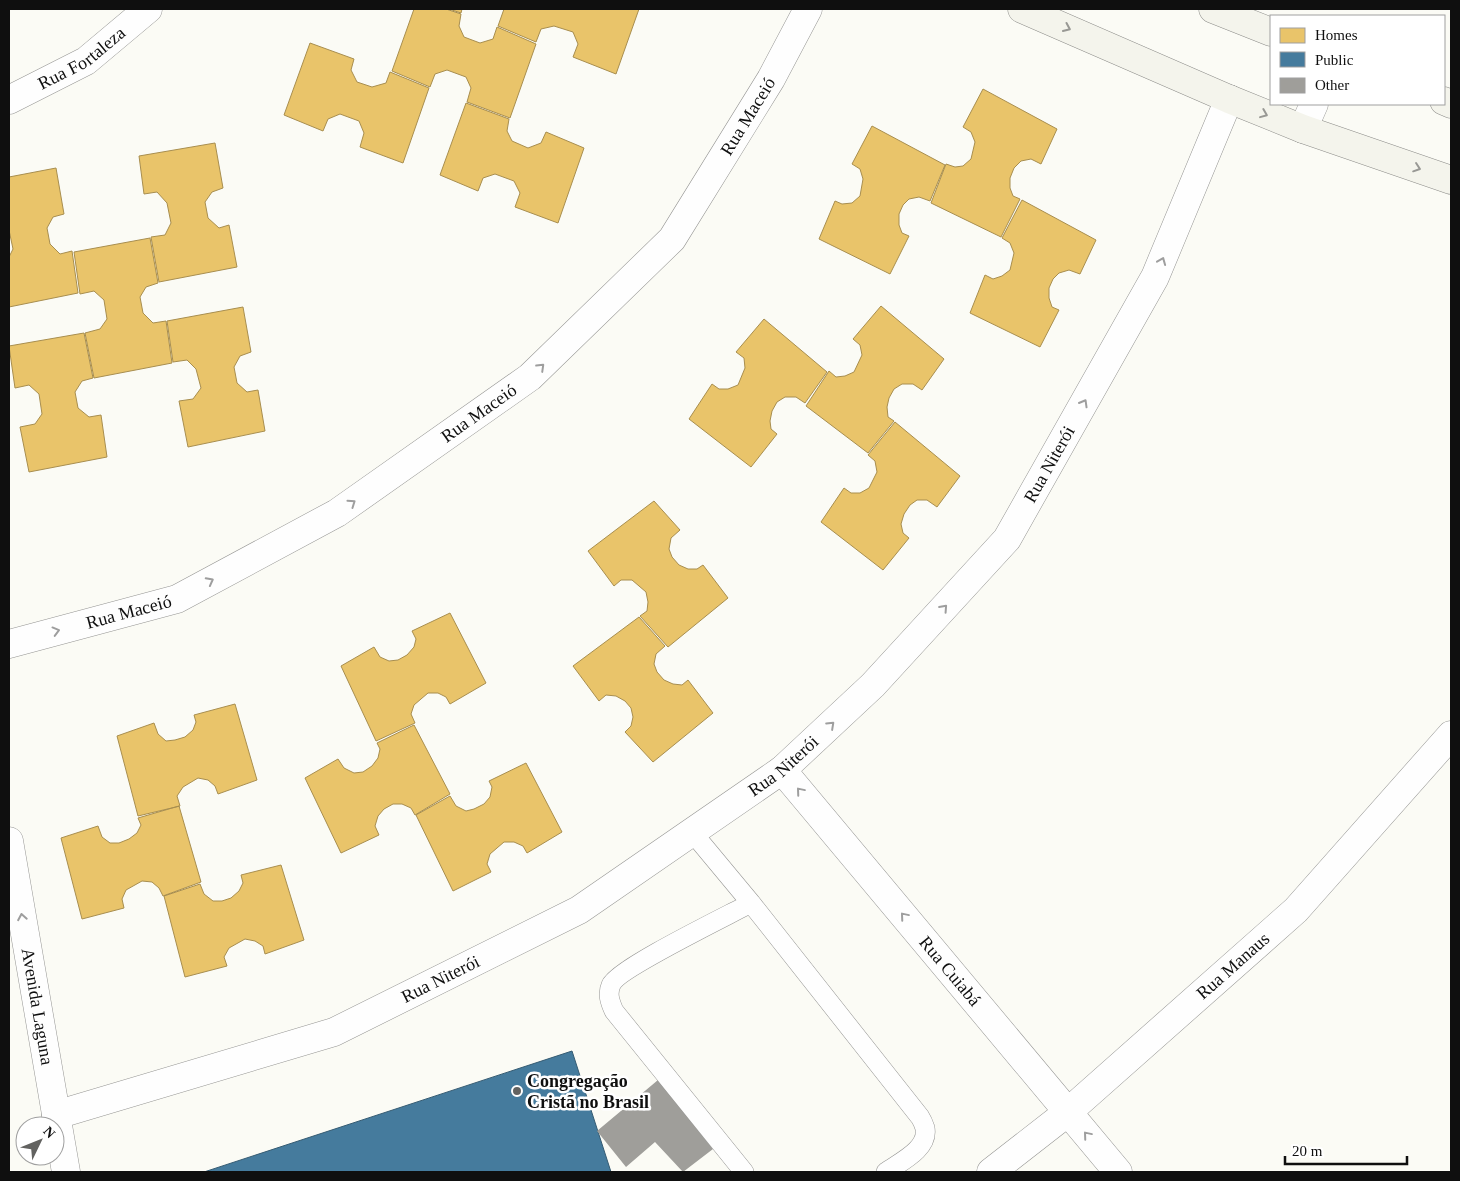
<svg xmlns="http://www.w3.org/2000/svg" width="1460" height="1181" font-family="'Times New Roman',serif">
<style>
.homes{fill:#e9c46a;stroke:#a88e4f}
.public{fill:#457b9d;stroke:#355b72}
.building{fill:#9f9e9a}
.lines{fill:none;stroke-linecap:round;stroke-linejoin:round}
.service-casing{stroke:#959593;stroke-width:20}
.minor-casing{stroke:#959593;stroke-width:29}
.tertiary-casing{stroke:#959593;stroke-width:29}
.secondary-casing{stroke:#8c8c89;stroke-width:29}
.service{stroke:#fefefe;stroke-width:19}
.minor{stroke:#fefefe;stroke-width:28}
.tertiary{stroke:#fefefe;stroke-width:28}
.secondary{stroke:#f4f4ec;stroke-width:28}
.oneway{stroke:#989894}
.oneway2{stroke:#9e9e9e}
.poi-dot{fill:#626260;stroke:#fff;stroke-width:2}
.labels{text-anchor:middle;stroke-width:5;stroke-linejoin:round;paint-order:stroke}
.street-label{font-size:18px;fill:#0f0f0f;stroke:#fff}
.poi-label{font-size:18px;font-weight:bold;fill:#0f0f0f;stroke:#fff;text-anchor:start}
</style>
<rect width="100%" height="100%" fill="#fbfbf5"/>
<!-- homes -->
<path class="homes" d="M414 9H446L461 14 459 26 464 37 480 43 493 39 497 27 536 44 510 118 467 102 471 88 466 77 447 70 435 74 430 87 392 71Z
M449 9H462L461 13Z
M504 9H639L616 74 573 57 578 44 573 32 554 26 541 29 536 42 498 26Z
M310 43 354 59 351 70 357 82 372 87 386 83 390 72 429 88 403 163 360 147 364 133 359 121 340 114 328 119 323 131 284 115Z
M983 89 1057 129 1041 164 1031 159 1021 161 1014 168 1010 178V188L1013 196 1020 199 1001 237 931 203 946 164 955 167 963 166 971 159 975 142 971 132 963 127Z
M466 103 509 119 507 131 512 141 528 148 541 143 546 132 584 148 558 223 515 207 520 193 514 181 495 174 483 178 478 191 440 175Z
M872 126 945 165 930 201 919 197 909 199 903 205 899 214V225L902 233 909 236 890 274 819 239 835 201 842 204 852 203 860 196 863 179 860 169 852 164Z
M215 143 223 188 212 192 205 202 208 218 219 228 229 225 237 267 159 282 151 237 165 235 171 223 167 203 157 192 144 194 139 156Z
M56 168 64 214 53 217 47 228 50 244 60 254 72 251 78 293 9 307V257L13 249 9 230V177Z
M1022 200 1096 240 1080 274 1069 270 1059 273 1053 279 1049 288V298L1052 307 1059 310 1040 347 970 313 985 275 993 279 1002 276 1010 270 1014 253 1010 243 1002 238Z
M150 238 158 283 146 287 140 297 143 313 153 323 166 321 172 363 94 378 85 333 100 329 107 319 104 300 94 291 80 294 74 252Z
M881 306 944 359 922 390 913 384H902L894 389 889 398 887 407 888 417 894 421 868 453 806 406 829 371 836 377 845 376 854 372 862 355 860 345 853 339Z
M243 307 251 352 240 356 234 367 237 383 247 392 258 390 265 431 188 447 179 401 193 399 201 388 196 369 187 360 173 362 167 321Z
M764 319 827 372 805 403 796 397H785L777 402 772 411 770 421 771 429 777 434 751 467 689 419 712 384 719 389H728L738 385 745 368 744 358 736 352Z
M84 333 93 378 82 381 75 392 78 408 89 417 101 415 107 457 29 472 20 427 35 424 42 414 39 394 29 385 15 388 9 346Z
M895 422 960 476 937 507 927 500H917L910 505 904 514 901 524 903 533 909 538 883 570 821 522 844 488 851 493H860L869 488 877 472 875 461 868 455Z
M654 501 680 530 671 538 669 549 672 557 679 565 688 569H697L703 565 728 598 668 647 640 616 647 611 648 602 646 592 632 580H621L614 586 588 551Z
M450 613 486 683 450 704 446 697 438 693H428L414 705 411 714 415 723 376 741 341 666 374 647 380 657 389 661 398 660 407 655 414 647 416 639 412 631Z
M639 617 665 646 656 654 654 664 657 672 664 680 673 684 682 685 688 680 713 713 653 762 625 732 631 726 633 717 631 708 625 701 616 696 606 695 599 701 573 666Z
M235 704 257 780 218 794 215 786 208 780 198 778 183 787 177 796 180 806 138 816 117 736 154 723 158 734 166 741 175 740 185 737 193 730 196 722 194 715Z
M414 725 450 794 415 815 411 808 402 804H393L384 809 378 816 375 826 379 835 341 853 305 778 338 759 344 768 354 773 363 772 372 766 378 758 380 749 377 743Z
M526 763 562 832 527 853 523 846 514 842H504L490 854 487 864 491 872 453 891 416 815 450 796 456 806 466 811 474 809 484 804 490 797 492 787 489 781Z
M179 806 201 882 163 896 159 888 152 882 142 881 126 890 122 899 124 908 82 919 61 838 98 826 102 837 110 843H119L129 839 137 833 141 825 138 818Z
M281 865 304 940 265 954 263 946 255 941 245 939 229 948 224 957 227 966 185 977 164 896 200 884 204 894 213 901H222L231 898 239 891 243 883 241 875Z"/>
<!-- public -->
<path class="public" d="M572 1051 611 1172H204Z"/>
<!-- building -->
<path class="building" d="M658 1080 713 1149 683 1172 655 1142 626 1167 597 1131Z"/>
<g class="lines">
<!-- service casing -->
<g class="service-casing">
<path id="service" d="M692 832 751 903 920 1117C922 1120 924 1125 925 1128 929 1149 900 1162 886 1172
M744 1172 614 1011C610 1002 607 994 611 985 617 969 729 915 751 903"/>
</g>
<!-- minor casing -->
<g class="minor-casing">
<g id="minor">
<path id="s1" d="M9 100 86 61 148 9"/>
<path d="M1303 129 1314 104"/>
<path id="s2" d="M9 644 177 599 337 513 530 377 672 239 771 79 808 9"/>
<path id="s3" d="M782 770 1118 1172"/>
<path id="s4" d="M56 1115 334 1032 579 910 782 770 873 685 1007 539 1155 277 1229 99"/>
<path id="s5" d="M991 1172 1068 1112 1296 910 1451 735"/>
</g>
</g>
<!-- tertiary casing -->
<g class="tertiary-casing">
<g id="tertiary">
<path id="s6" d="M9 841 66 1172"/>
</g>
</g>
<!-- secondary casing -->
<g class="secondary-casing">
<path id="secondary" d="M1022 9 1229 99 1303 129 1451 180
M1213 9 1271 32
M1444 101 1451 104"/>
</g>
<!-- service -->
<use href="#service" class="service"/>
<!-- minor -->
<use href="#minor" class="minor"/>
<!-- tertiary -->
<use href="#tertiary" class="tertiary"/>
<!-- secondary -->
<use href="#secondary" class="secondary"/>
</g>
<!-- one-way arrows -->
<defs><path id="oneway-chevron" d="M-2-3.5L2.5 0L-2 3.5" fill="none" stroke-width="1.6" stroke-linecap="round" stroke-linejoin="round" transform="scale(1.25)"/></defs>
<g class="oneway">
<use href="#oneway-chevron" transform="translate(1067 28) rotate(24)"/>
<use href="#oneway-chevron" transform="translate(1264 114) rotate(22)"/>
<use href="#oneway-chevron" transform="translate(1417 168) rotate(19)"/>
</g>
<g class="oneway2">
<use href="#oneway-chevron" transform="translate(1162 261) rotate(-68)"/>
<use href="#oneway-chevron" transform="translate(541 367) rotate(-44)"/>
<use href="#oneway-chevron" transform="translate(1084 403) rotate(-60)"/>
<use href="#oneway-chevron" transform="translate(352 503) rotate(-35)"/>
<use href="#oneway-chevron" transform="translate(210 581) rotate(-28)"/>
<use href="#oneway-chevron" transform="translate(944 608) rotate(-48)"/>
<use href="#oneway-chevron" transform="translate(56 631) rotate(-15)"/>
<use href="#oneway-chevron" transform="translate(831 725) rotate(-43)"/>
<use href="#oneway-chevron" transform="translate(800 791) rotate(-130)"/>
<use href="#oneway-chevron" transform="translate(904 916) rotate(-130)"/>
<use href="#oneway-chevron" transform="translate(22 917) rotate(-100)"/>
<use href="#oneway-chevron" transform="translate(1087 1135) rotate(-130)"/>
</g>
<!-- markers -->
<circle class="poi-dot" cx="517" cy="1091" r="5"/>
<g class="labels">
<!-- street labels -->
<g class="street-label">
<text dy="6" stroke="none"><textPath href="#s1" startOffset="84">Rua Fortaleza</textPath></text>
<text dy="6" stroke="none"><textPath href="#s2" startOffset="934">Rua Maceió</textPath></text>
<text dy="6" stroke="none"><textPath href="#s2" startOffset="529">Rua Maceió</textPath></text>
<text dy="6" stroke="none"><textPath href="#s4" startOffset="1219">Rua Niterói</textPath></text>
<text dy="6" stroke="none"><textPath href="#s2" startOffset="124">Rua Maceió</textPath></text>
<text dy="6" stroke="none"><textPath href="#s4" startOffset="814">Rua Niterói</textPath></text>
<text dy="6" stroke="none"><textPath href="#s5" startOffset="318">Rua Manaus</textPath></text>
<text dy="6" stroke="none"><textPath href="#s3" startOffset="262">Rua Cuiabá</textPath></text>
<text dy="6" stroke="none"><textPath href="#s4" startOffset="409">Rua Niterói</textPath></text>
<text dy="6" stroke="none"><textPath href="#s6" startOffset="168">Avenida Laguna</textPath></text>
</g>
<!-- poi labels -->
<g class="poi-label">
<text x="527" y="1087">Congregação<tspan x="527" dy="21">Cristã no Brasil</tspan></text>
</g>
</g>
<!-- border -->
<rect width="1460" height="1181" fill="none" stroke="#0f0f0f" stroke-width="20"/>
<!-- legend -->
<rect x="1270" y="15" width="175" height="90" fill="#ffffff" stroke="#9f9f9f"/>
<rect x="1280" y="28" width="25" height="15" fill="#e9c46a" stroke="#9f9f9f"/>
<text x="1315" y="40" font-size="15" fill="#0f0f0f">Homes</text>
<rect x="1280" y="52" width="25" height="15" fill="#457b9d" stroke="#9f9f9f"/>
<text x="1315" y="65" font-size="15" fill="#0f0f0f">Public</text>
<rect x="1280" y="78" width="25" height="15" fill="#9f9e9a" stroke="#9f9f9f"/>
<text x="1315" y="90" font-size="15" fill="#0f0f0f">Other</text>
<!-- north arrow -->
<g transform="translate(40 1141) rotate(47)"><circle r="24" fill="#ffffff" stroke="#9f9f9f"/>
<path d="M0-4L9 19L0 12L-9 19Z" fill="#626260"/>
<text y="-8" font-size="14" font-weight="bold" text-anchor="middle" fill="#0f0f0f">N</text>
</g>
<!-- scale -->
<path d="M1285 1156v8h122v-8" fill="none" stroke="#0f0f0f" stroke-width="2.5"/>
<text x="1292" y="1156" font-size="15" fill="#0f0f0f" stroke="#ffffff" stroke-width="4" paint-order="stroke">20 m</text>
</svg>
